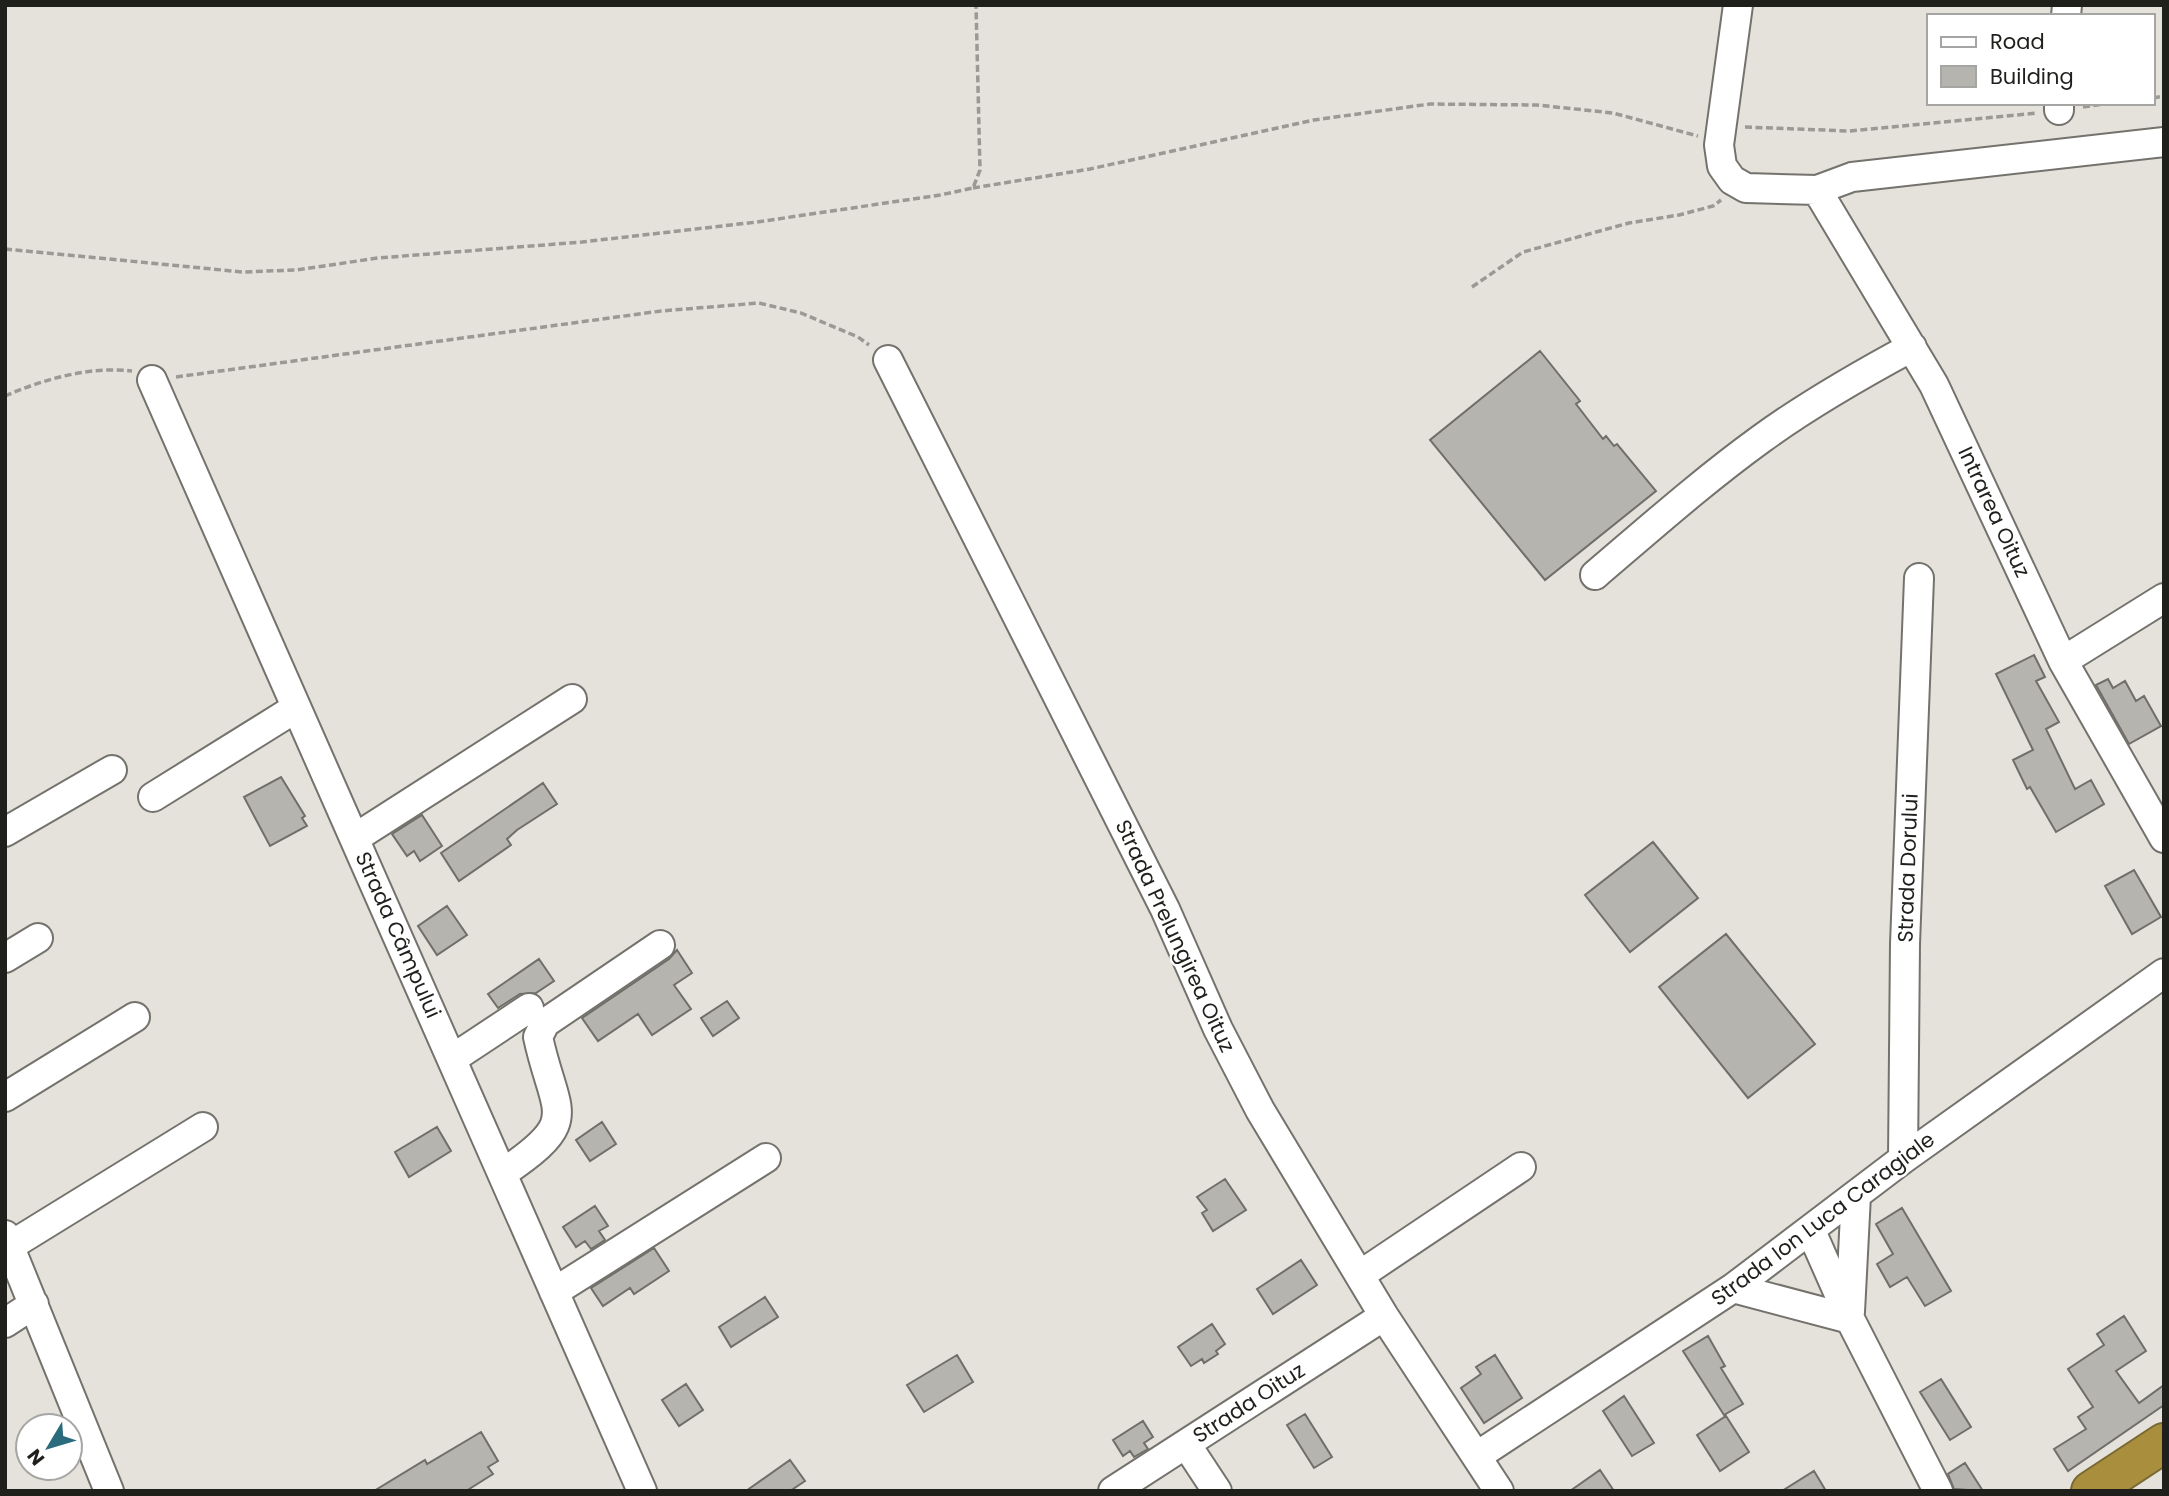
<svg xmlns="http://www.w3.org/2000/svg" width="2169" height="1496" font-family="Poppins,sans-serif">
<style>
.building{fill:#b6b4ae;stroke:#706e68;stroke-width:2}
.lines{fill:none;stroke-linecap:round;stroke-linejoin:round}
.minor-casing{stroke:#74726c;stroke-width:32}
.highway-casing{stroke:#796831;stroke-width:42}
.path{stroke:#9a9994;stroke-width:3.5;stroke-dasharray:7 3.5;stroke-linecap:butt}
.minor{stroke:#fff;stroke-width:28}
.highway{stroke:#a98f3d;stroke-width:38}
.labels{text-anchor:middle;stroke-width:5;stroke-linejoin:round;paint-order:stroke}
.street-label{font-size:21px;fill:#1f1f1c;stroke:#fff}
</style>
<rect width="100%" height="100%" fill="#e4e2db"/>
<!-- building -->
<path class="building" d="M1540 351 1580 401 1576 404 1603 439 1606 436 1614 446 1617 444 1656 491 1545 580 1430 440Z
M2034 655 2045 677 2036 681 2059 722 2046 729 2075 789 2091 780 2104 804 2056 832 2030 787 2027 789 2013 760 2033 750 1996 674Z
M2108 679 2113 688 2125 681 2136 701 2144 696 2161 726 2129 744 2096 685Z
M281 777 305 816 302 818 307 826 270 846 244 797Z
M543 783 557 804 517 830 507 839 511 845 459 881 441 853Z
M422 815 442 846 420 861 414 851 407 856 392 834Z
M1653 842 1698 898 1630 952 1585 895Z
M2134 870 2161 917 2132 934 2105 886Z
M447 906 467 935 437 955 418 926Z
M1726 934 1815 1044 1748 1098 1659 987Z
M677 950 692 973 674 985 691 1009 652 1035 638 1014 598 1041 582 1018 669 959Z
M539 959 554 981 536 993 520 994 498 1008 488 994Z
M727 1001 739 1018 713 1036 701 1018Z
M602 1122 616 1144 590 1161 576 1140Z
M437 1127 451 1151 409 1177 395 1152Z
M1225 1179 1246 1210 1213 1231 1202 1213 1207 1210 1197 1197Z
M595 1206 608 1226 599 1231 605 1240 591 1249 585 1241 576 1247 563 1227Z
M1902 1208 1951 1291 1925 1306 1907 1277 1890 1287 1877 1264 1893 1254 1876 1224Z
M654 1248 669 1271 634 1294 630 1288 603 1306 591 1288Z
M1301 1260 1317 1285 1273 1314 1257 1289Z
M765 1297 778 1317 731 1347 719 1327Z
M2124 1316 2146 1351 2116 1371 2139 1403 2164 1385V1405L2068 1471 2054 1449 2086 1429 2078 1417 2093 1407 2068 1369 2104 1345 2097 1334Z
M1212 1324 1225 1344 1216 1351 1218 1354 1204 1363 1202 1359 1191 1366 1178 1347Z
M1708 1336 1725 1366 1721 1368 1743 1404 1724 1415 1683 1351Z
M957 1355 973 1382 924 1412 907 1385Z
M1495 1355 1522 1398 1484 1423 1461 1388 1481 1374 1476 1367Z
M1941 1379 1971 1427 1950 1440 1920 1392Z
M686 1384 703 1410 679 1426 662 1400Z
M1624 1396 1654 1443 1632 1456 1603 1411Z
M1305 1414 1332 1457 1314 1468 1287 1425Z
M1726 1416 1749 1452 1720 1471 1697 1435Z
M1143 1421 1153 1437 1144 1443 1148 1449 1134 1457 1130 1451 1123 1456 1113 1440Z
M481 1432 498 1461 488 1467 493 1474 466 1491H374L425 1460 427 1464Z
M790 1460 805 1481 790 1491H746Z
M1965 1463 1983 1491 1954 1489 1948 1474Z
M1600 1470 1614 1491H1570Z
M1814 1471 1826 1491H1782Z"/>
<g class="lines">
<!-- minor casing -->
<g class="minor-casing">
<path id="minor" d="M1738 5 1719 145 1722 166 1732 180 1746 188 1817 190 1852 177 2164 142
M2066 16 2067 5
M2059 110V103
M1817 190 1934 385 2063 661 2164 838
M888 360 1165 909 1218 1029 1260 1110 1384 1316 1499 1491
M152 380 642 1491
M1595 575C1649 529 1703 481 1761 439 1809 404 1860 375 1912 347
M2063 661 2164 598
M153 797 296 708
M5 832 112 770
M355 838 572 699
M5 958 38 938
M452 1059 529 1008
M5 1097 135 1017
M1903 1159 1905 944 1919 578
M503 1173C583 1119 555 1116 538 1037L545 1023 660 945
M1811 1231 1850 1319 1938 1491
M5 1235 109 1491
M10 1246 203 1127
M1360 1275 1521 1167
M1733 1288 1850 1319
M554 1292 766 1158
M1850 1312 1856 1195
M5 1323 34 1304
M1186 1444 1217 1491
M1477 1456 1733 1288 1903 1159 2164 973
M1113 1491 1384 1316"/>
</g>
<!-- highway casing -->
<g class="highway-casing">
<path id="highway" d="M2091 1491 2164 1443"/>
</g>
<!-- path -->
<path class="path" d="M2153 98 2164 96
M2083 107 2112 103
M1745 127 1849 131 2037 113
M973 188 1090 169 1314 120 1430 104 1537 105 1613 113 1698 136
M5 249 243 272 296 270 378 258 582 242 757 222 940 195 973 188 980 170 976 5
M1472 287 1523 252 1629 223 1679 215 1713 206 1721 200
M176 377 661 311 759 303 801 313 858 337 869 345
M5 396C44 379 90 366 132 371"/>
<!-- minor -->
<use href="#minor" class="minor"/>
<!-- highway -->
<use href="#highway" class="highway"/>
</g>
<g class="labels">
<!-- street labels -->
<g class="street-label">
<text transform="translate(1994 512) rotate(65)" y="7">Intrarea Oituz</text>
<text transform="translate(1908 868) rotate(-88)" y="7">Strada Dorului</text>
<text transform="translate(398 935) rotate(66)" y="7">Strada Câmpului</text>
<text transform="translate(1175 936) rotate(65)" y="7">Strada Prelungirea Oituz</text>
<text transform="translate(1823 1219) rotate(-37)" y="7">Strada Ion Luca Caragiale</text>
<text transform="translate(1249 1403) rotate(-33)" y="7">Strada Oituz</text>
</g>
</g>
<!-- border -->
<rect width="2169" height="1496" fill="none" stroke="#1f1f1c" stroke-width="14"/>
<!-- legend -->
<rect x="1927" y="14" width="228" height="91" fill="#ffffff" stroke="#a5a5a4" stroke-width="2"/>
<rect x="1941" y="37" width="35" height="10" fill="#ffffff" stroke="#a5a5a4" stroke-width="2"/>
<text x="1990" y="49" font-size="21" fill="#1f1f1c">Road</text>
<rect x="1941" y="66" width="35" height="21" fill="#b6b4ae" stroke="#a5a5a4" stroke-width="2"/>
<text x="1990" y="84" font-size="21" fill="#1f1f1c">Building</text>
<!-- north arrow -->
<g transform="translate(49 1447) rotate(232)"><circle r="33" fill="#ffffff" stroke="#a5a5a4" stroke-width="2"/>
<path d="M0-5L12 26L0 18L-12 26Z" fill="#2a6b7e"/>
<text y="-10" font-size="19" font-weight="bold" text-anchor="middle" fill="#1f1f1c">N</text>
</g>
</svg>
